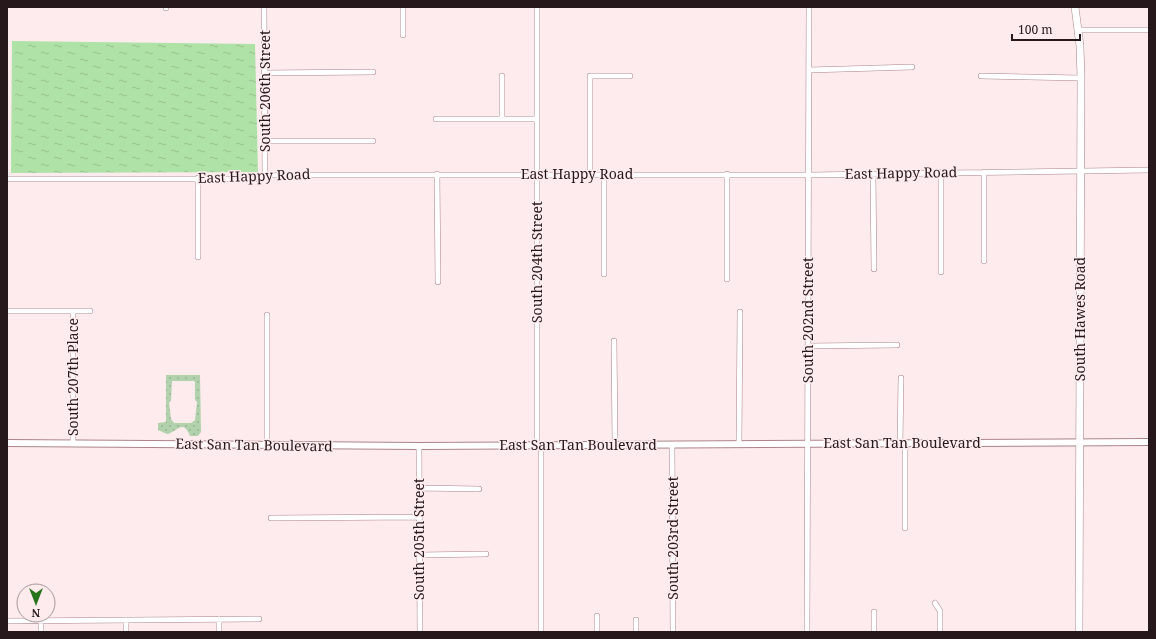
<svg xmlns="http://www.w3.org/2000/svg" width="1156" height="639" font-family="'Noto Serif',serif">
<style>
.grass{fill:url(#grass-dots);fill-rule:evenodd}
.water{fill:url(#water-ripples)}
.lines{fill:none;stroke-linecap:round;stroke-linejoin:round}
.minor-casing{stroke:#ac848a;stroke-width:6}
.tertiary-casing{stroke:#ac848a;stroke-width:8}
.secondary-casing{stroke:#ac848a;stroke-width:8}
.minor{stroke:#fff;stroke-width:5}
.tertiary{stroke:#fff;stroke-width:6}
.secondary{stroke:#fff;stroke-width:7}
.labels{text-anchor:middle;stroke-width:3;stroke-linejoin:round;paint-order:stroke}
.street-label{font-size:14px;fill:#27181b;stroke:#fdebed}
</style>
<defs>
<pattern id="grass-dots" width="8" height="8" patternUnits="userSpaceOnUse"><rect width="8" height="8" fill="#b1d2ac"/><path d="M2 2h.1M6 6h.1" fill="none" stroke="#98b493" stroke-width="1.8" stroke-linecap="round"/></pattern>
<pattern id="water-ripples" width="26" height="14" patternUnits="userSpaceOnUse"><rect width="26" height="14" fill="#afe2a7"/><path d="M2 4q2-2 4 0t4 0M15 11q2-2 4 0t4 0" fill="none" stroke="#97c18f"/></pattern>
</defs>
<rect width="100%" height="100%" fill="#fdebed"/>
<!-- grass -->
<path class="grass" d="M166 375H200L201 432 198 436H190C183 418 177 432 167 434L158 430V423L166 422ZM172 381H194L195 382V400L197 402 195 420 191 423H174L171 419 169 402 171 401Z"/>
<!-- water -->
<path class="water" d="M12 41 255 44 258 172 11 173Z"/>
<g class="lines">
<!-- minor casing -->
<g class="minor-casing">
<path id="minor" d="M166 7V8
M264 7 265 175
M403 7V35
M1079 30H1149
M809 70 912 67
M264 73 373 72
M502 76V119
M981 76 1081 78
M436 119H536
M265 141H373
M984 172V261
M437 174 438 282
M590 174V76H630
M727 174V279
M873 174 874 269
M198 178V257
M7 179H256L265 175H809L1149 170
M941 272V172
M604 274V174
M7 311H90
M73 311V443
M267 315V445
M614 341 615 445
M808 346 897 345
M905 443V528
M739 444 740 312
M900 444 901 378
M672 445 673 632
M419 446 420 632
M537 446V7
M541 446V632
M420 488 479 489
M271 518 419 517
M419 555 486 554
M935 603 940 611V632
M7 621 259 619
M41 632V621
M126 632V620
M219 632V619
M597 632V616
M636 632V620
M807 632 809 7
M874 632V612"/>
</g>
<!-- tertiary casing -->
<g class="tertiary-casing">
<path id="tertiary" d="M7 443 419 446 1149 442"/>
</g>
<!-- secondary casing -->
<g class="secondary-casing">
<path id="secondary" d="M1075 7 1080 46 1081 78 1079 632"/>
</g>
<!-- minor -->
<use href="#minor" class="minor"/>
<!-- tertiary -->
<use href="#tertiary" class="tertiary"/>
<!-- secondary -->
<use href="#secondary" class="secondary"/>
</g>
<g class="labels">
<!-- street labels -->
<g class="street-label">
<text transform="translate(265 91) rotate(-90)" y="5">South 206th Street</text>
<text transform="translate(901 173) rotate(-1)" y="5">East Happy Road</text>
<text x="577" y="179">East Happy Road</text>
<text transform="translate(254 176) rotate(-2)" y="5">East Happy Road</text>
<text transform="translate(537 262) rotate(-90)" y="5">South 204th Street</text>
<text transform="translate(1080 319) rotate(-90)" y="5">South Hawes Road</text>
<text transform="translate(808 320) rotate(-90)" y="5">South 202nd Street</text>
<text transform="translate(73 377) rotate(-90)" y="5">South 207th Place</text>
<text x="902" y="448">East San Tan Boulevard</text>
<text transform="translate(254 445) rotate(1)" y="5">East San Tan Boulevard</text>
<text x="578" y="450">East San Tan Boulevard</text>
<text transform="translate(673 538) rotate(-90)" y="5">South 203rd Street</text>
<text transform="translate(419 539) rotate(-90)" y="5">South 205th Street</text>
</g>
</g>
<!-- border -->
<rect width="1156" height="639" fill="none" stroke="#27181b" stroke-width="16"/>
<!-- north arrow -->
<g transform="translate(36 603) rotate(180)"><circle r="19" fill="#fdebed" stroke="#a79799"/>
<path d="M0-3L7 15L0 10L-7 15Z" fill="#26741c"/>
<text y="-6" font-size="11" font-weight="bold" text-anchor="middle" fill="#27181b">N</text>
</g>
<!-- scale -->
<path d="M1012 34v6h68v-6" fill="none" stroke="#27181b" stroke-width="2"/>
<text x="1018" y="34" font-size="12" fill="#27181b" stroke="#fdebed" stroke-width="3" paint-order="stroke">100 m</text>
</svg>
